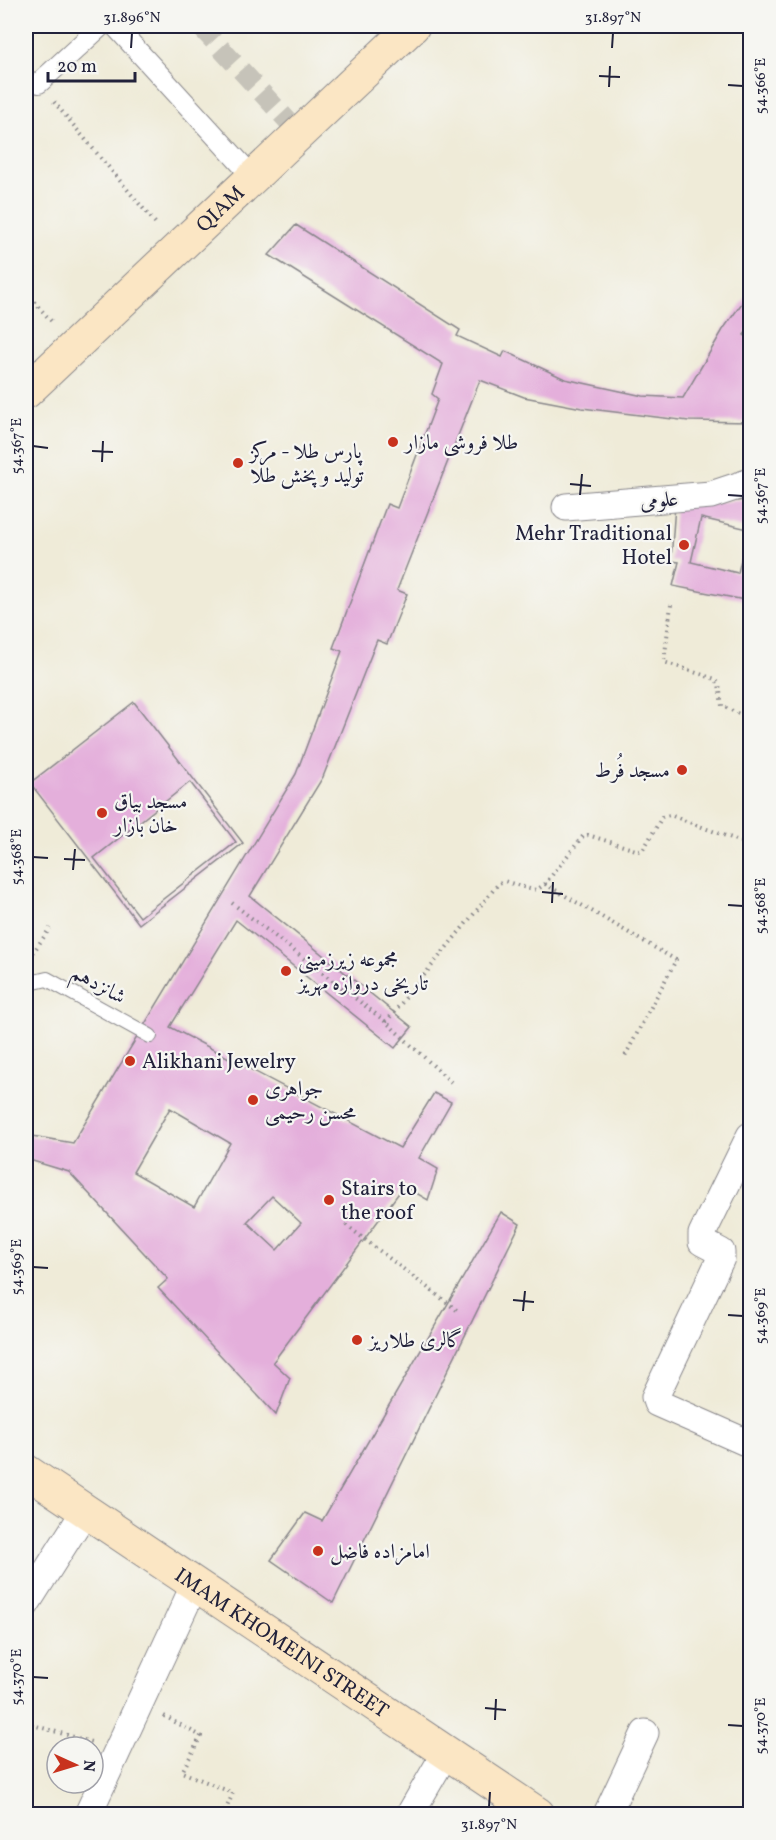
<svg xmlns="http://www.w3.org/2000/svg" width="776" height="1840" font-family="Vollkorn,Amiri,serif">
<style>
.building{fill:#e4afdb;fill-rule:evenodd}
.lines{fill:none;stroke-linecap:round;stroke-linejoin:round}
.pedestrian-tunnel{stroke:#c6c3b9;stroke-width:20;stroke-dasharray:20 10;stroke-linecap:butt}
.service-casing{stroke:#88868a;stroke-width:16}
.pedestrian-casing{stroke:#88868a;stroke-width:22}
.minor-casing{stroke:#88868a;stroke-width:29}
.secondary-casing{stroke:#88868a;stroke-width:35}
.path{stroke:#88868a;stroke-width:4;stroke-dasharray:1.5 4.5;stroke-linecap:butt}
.service{stroke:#fff;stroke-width:14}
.pedestrian{stroke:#fff;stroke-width:20}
.minor{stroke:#fff;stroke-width:27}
.secondary{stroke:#fbe6c4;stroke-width:33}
.ticks{fill:none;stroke:#22223b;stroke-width:2}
.poi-dot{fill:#c8321e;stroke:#f6f6f2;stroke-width:2}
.labels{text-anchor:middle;stroke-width:4.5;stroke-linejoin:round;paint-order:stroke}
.street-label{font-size:21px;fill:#22223b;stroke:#f6f6f2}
.poi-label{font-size:21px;fill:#22223b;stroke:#f6f6f2;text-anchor:start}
.neatline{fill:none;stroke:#22223b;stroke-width:2}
.ticks-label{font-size:15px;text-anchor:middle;fill:#22223b}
</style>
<rect width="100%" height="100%" fill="#f6f6f2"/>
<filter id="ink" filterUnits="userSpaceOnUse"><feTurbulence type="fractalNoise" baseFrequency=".0167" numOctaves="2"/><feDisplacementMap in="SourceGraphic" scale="12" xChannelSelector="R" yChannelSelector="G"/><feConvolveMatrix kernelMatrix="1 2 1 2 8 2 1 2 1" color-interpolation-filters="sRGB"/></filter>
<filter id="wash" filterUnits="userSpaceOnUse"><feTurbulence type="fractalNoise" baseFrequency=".008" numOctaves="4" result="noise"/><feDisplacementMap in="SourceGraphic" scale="24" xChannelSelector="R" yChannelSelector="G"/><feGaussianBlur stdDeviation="1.35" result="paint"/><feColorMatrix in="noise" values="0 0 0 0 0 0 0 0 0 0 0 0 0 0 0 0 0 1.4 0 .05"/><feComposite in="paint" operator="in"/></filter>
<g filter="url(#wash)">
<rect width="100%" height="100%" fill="#efebd8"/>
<g id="blocks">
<!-- building -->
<path class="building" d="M296 225 460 330 457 336 502 357 505 351 565 379 643 396 683 398 724 328 750 292V327L744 335 750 340V422L689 421 582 408 524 397 480 380 397 590 407 594 387 644 377 640 323 777 250 896 412 1027 395 1048 236 920 170 1027 400 1148 434 1093 451 1102 419 1158 438 1169 428 1200 404 1186 273 1362 290 1378 276 1415 158 1288 168 1279 69 1172 26 1159V1135L73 1143 296 774 342 651 333 648 387 504 397 508 438 399 432 394 443 364 269 255ZM170 1108 230 1143 194 1207 133 1172ZM272 1196 301 1223 277 1250 247 1222Z
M750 500V601L673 586 679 562 671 561 675 505ZM701 518 748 529 738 573 691 562Z
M134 702 243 843 139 924 30 783ZM190 782 236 842 140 917 94 858Z
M501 1212 520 1224 333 1603 271 1560 305 1513 322 1521Z"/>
</g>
</g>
<g filter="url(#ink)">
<use href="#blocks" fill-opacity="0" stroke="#88868a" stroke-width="1.5"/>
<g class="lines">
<!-- pedestrian-tunnel -->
<path class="pedestrian-tunnel" d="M200 26 299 133"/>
<!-- service casing -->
<g class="service-casing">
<path id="service" d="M26 984 47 979 150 1036"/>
</g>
<!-- pedestrian casing -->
<g class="pedestrian-casing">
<path id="pedestrian" d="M115 26 253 177
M39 83 101 26"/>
</g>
<!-- minor casing -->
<g class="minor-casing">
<path id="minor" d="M566 507 711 495 750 482
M750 1136 702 1234V1242L721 1252V1258L655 1397 657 1403 750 1444
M26 1604 85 1511
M88 1814 195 1584
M410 1814 446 1752
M607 1814 645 1733"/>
</g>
<!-- secondary casing -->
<g class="secondary-casing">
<g id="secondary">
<path id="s1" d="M26 392 413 26"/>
<path id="s2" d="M26 1471 538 1814"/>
</g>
</g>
<!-- path -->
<path class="path" d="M54 102 157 225
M26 293 53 323
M671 605 664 662 715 679 719 684 722 706 750 719
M545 884 676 960 625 1056
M232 903 386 1022 451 1082
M26 963 50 928
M386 1022 499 883 504 881 533 890 538 889 545 884 583 836 588 835 639 851 643 850 662 817 670 815 750 845
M346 1225 458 1311
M164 1716 201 1736 182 1772 233 1793 224 1814
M26 1723 91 1742"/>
<!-- service -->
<use href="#service" class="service"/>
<!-- pedestrian -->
<use href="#pedestrian" class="pedestrian"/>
<!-- minor -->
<use href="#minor" class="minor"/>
<!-- secondary -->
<use href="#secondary" class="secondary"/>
</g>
</g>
<!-- ticks -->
<path class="ticks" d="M131 48 132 33M612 48 613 33M599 76 620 77M728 85 743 86M609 87 610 66M33 446 48 448M92 451 113 452M102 462 103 441M570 484 591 486M580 495 582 474M728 495 743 496M33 857 48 858M64 859 85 860M73 870 75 849M542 892 563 894M552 903 553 882M728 905 743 906M33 1267 48 1268M513 1300 534 1302M523 1311 525 1291M728 1315 743 1316M33 1677 48 1678M485 1708 506 1710M495 1720 496 1699M728 1725 743 1726M489 1807 490 1792"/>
<!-- markers -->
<g class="poi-dot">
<circle cx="393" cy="442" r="6"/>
<circle cx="238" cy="463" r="6"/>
<circle cx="684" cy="545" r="6"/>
<circle cx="682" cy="770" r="6"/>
<circle cx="102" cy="813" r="6"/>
<circle cx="286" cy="971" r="6"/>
<circle cx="130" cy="1061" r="6"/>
<circle cx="253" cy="1100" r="6"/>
<circle cx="329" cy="1200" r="6"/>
<circle cx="357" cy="1340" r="6"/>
<circle cx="318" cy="1551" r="6"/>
</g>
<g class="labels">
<!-- street labels -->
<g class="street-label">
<text dy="7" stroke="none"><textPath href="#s1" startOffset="267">QIAM</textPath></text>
<text transform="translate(659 500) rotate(-5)" y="7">علومی</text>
<text transform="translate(99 984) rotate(29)" y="7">شانزدهم</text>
<text dy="7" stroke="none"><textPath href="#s2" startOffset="308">IMAM KHOMEINI STREET</textPath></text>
</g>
<!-- poi labels -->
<g class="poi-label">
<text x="405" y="449">طلا فروشی مازار</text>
<text x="250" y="458">پارس طلا - مرکز<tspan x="250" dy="24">تولید و پخش طلا</tspan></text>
<text x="672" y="540" text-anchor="end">Mehr Traditional<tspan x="672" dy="24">Hotel</tspan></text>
<text x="670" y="777" text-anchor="end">مسجد فُرط</text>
<text x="114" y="808">مسجد بیاق<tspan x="114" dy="24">خان بازار</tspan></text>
<text x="298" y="966">مجموعه زیرزمینی<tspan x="298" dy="24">تاریخی دروازه مهریز</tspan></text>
<text x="142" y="1068">Alikhani Jewelry</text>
<text x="265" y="1095">جواهری<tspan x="265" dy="24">محسن رحیمی</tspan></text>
<text x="341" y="1195">Stairs to<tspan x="341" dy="24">the roof</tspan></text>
<text x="369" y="1347">گالری طلاریز</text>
<text x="330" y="1558">امامزاده فاضل</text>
</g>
</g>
<!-- margin -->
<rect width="776" height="1840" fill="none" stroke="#f6f6f2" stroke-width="66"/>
<!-- north arrow -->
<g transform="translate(75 1765) rotate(94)"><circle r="28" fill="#f6f6f2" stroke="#a1a1a9" stroke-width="1.5"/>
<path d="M0-4.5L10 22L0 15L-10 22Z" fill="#c8321e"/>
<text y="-9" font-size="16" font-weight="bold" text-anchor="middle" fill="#22223b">N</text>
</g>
<!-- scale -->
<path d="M48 72v9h87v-9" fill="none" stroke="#22223b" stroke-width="3"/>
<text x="57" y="72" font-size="18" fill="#22223b" stroke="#f6f6f2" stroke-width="4.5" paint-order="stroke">20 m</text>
<rect x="33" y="33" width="710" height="1774" class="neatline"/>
<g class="ticks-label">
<text x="132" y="22">31.896°N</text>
<text x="613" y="22">31.897°N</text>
<text transform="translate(760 86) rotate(-90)" y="5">54.366°E</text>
<text transform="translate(16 446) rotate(-90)" y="5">54.367°E</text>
<text transform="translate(760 496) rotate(-90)" y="5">54.367°E</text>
<text transform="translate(16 857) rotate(-90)" y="5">54.368°E</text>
<text transform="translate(760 906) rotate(-90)" y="5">54.368°E</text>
<text transform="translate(16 1267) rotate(-90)" y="5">54.369°E</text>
<text transform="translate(760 1316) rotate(-90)" y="5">54.369°E</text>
<text transform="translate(16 1677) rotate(-90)" y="5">54.370°E</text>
<text transform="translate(760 1726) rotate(-90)" y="5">54.370°E</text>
<text x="489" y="1829">31.897°N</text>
</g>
</svg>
